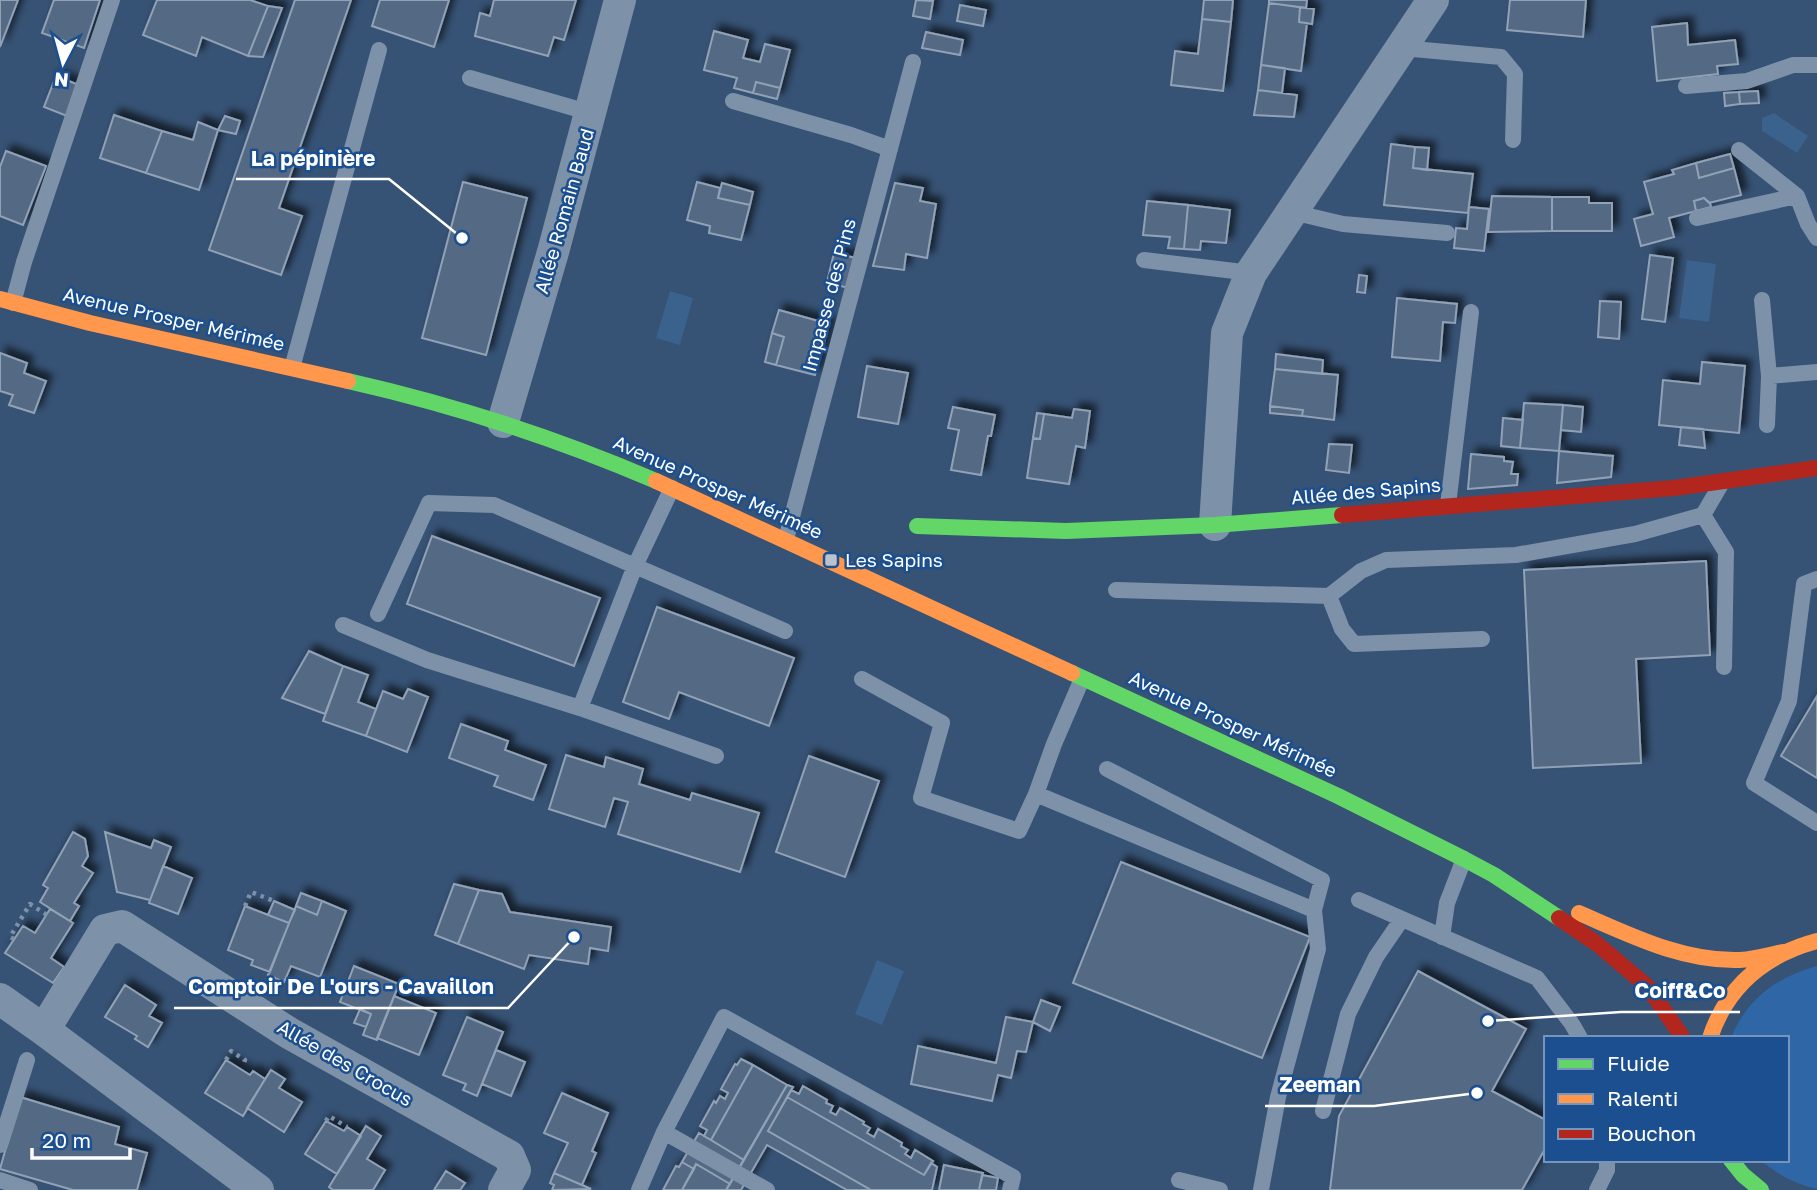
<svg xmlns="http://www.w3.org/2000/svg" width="1817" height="1190" font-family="'Golos Text',sans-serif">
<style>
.green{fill:#2f66a5}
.water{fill:#3b618d}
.building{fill:#526984;stroke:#92a2b6;stroke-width:2;filter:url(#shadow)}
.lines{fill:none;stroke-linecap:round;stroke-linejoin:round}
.path{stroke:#7d92a8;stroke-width:4.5;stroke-dasharray:3.5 5;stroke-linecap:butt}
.lane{stroke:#7d92a8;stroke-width:16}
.street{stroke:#7d92a8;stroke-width:32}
.fast{stroke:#63d668;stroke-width:16}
.slow{stroke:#ff974d;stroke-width:16}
.jam{stroke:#b3261e;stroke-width:16}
.poi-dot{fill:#b9c2ce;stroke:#1b4f8f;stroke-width:2.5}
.labels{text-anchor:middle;stroke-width:5;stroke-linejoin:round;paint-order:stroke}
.street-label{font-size:19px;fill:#fff;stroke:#1b4f8f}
.poi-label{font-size:19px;fill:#fff;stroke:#1b4f8f;text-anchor:start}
.leader{fill:none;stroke:#fff;stroke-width:2.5}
.callout-dot{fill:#fff;stroke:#1b4f8f;stroke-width:2.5}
.callout-label{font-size:21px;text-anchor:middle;font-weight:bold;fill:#fff;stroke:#1b4f8f;stroke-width:5;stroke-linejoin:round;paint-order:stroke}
</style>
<defs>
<filter id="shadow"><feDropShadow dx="6" dy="-6" stdDeviation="3.5" flood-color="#0009"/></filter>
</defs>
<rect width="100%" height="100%" fill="#365274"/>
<!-- green -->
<path class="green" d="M1817 966V1189C1795 1184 1777 1174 1760 1160H1787V1038H1731C1747 998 1777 977 1817 966Z"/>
<!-- water -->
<path class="water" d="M1774 113 1808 136 1797 153 1762 131V118Z
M1687 260 1716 264 1709 322 1679 318Z
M670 291 693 298 680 345 656 338Z
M877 960 904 971 882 1025 855 1014Z"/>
<!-- building -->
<path class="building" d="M0 0H18L0 47Z
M54 0H100L84 48 42 33Z
M157 0H250L268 6 248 56 202 37 196 56 143 35Z
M295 0H351L279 208 302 216 281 275 209 250Z
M380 0H449L434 47 372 26Z
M494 0H576L564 40 554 37 548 56 475 36 480 13 490 16Z
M916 0 933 1 930 19 913 16Z
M1204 0H1233L1231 22 1202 19Z
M1269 0H1307L1306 8 1269 3Z
M1510 0H1586L1583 37 1507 30Z
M1269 3 1300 7 1299 22 1307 23 1301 71 1261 65Z
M960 5 986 10 983 26 957 21Z
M268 6 282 8 263 57 248 56Z
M1300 7 1314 9 1312 24 1299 22Z
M1202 19 1231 22 1223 91 1171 85 1175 51 1198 54Z
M1687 23 1688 45 1735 40 1738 64 1717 66 1718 74 1657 81 1652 27Z
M714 31 748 40 743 58 760 62 765 44 790 50 780 88 756 82 753 93 734 88 737 78 704 70Z
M926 32 963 40 960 55 922 48Z
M1261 65 1285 68 1282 93 1258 90Z
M56 76 79 85 67 116 44 107Z
M756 82 780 88 777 99 753 93Z
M1258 90 1297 95 1294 117 1254 115Z
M1758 91 1759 103 1740 104 1739 92Z
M1739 92 1740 104 1725 106 1724 93Z
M114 115 162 131 146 173 100 158Z
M225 116 240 121 236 134 218 130Z
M198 122 218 130 199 190 146 173 162 131 193 140Z
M1391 144 1415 147 1413 168 1473 174 1468 213 1384 205Z
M1415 147 1429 148 1427 170 1413 168Z
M6 151 46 166 23 225 0 216V167Z
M1730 154 1734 168 1699 178 1696 163Z
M1696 163 1699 178 1734 168 1741 195 1709 203 1704 198 1694 201 1696 211 1669 218 1674 237 1641 246 1634 219 1653 214 1644 182 1674 174 1672 170Z
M463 182 527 198 486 355 422 338Z
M697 182 720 188 718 198 750 205 741 240 709 233 710 226 687 220Z
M722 183 753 192 750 205 718 198Z
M895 183 923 188 920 201 936 204 927 258 906 254 904 270 873 266Z
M1492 196 1552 197V231L1488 232Z
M1552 197H1589V203H1612V231H1552Z
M1704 198 1710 203 1711 207 1696 211 1694 201Z
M1147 201 1188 205 1184 249 1168 248 1170 237 1143 235Z
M1188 205 1230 210 1226 243 1201 241 1200 250 1184 249Z
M1469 207 1489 209 1484 251 1454 248 1456 228 1467 229Z
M834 253 856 258 848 288 827 282Z
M1650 255 1673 258 1665 322 1642 319Z
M1359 275 1367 276 1365 293 1357 292Z
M1397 298 1457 304 1455 323 1443 322 1440 361 1392 357Z
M1600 301 1621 302 1619 339 1598 337Z
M779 310 829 324 815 375 776 365 784 337 772 333Z
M772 333 784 337 776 365 765 362Z
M0 353 27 363 24 373 46 381 34 413 9 405 13 395 0 391Z
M1276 354 1323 360 1322 374 1275 369Z
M1702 362 1745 366 1739 433 1659 425 1663 380 1700 384Z
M867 366 908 373 898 424 858 417Z
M1275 369 1338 375 1334 420 1302 416 1303 410 1270 406Z
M1524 403 1563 405 1559 451 1520 448Z
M1563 405 1583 407 1581 432 1561 430Z
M1270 406 1303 410 1302 416 1270 413Z
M953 407 995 415 991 436H988L981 475 951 470 959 430 948 428Z
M1074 409 1090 411 1085 448 1076 446 1069 484 1027 478 1033 438 1040 439 1044 414 1072 418Z
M1037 413 1044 414 1040 439 1033 438Z
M1503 418 1523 420 1520 448 1501 446Z
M1681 427 1703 429 1705 448 1679 445Z
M1329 444 1352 445 1349 473 1326 470Z
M1559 451 1613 456 1611 477 1557 483Z
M1471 454 1504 457V461L1513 462 1511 474H1518L1517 485 1468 489Z
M432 536 600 598 574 666 407 604Z
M1706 561 1710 655 1636 659 1641 763 1533 768 1524 570Z
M657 607 794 658 769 726 679 692 669 719 623 702Z
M309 651 343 666 325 714 282 698Z
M343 666 368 675 358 702 376 709 366 736 323 721Z
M408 689 428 697 407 752 366 736 383 691 403 699Z
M1817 696V778L1781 756Z
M461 724 508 741 505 750 546 765 533 800 494 786 498 776 449 758Z
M566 755 604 767 606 757 643 769 639 784 690 800 692 793 759 813 740 872 618 834 628 802 614 798 605 827 549 809Z
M809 756 879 781 845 877 776 852Z
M73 832 85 839 88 856 82 866 93 873 74 903 79 906 70 921 40 902 48 888 43 885Z
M105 832 151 848 154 840 171 847 150 900 117 892Z
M1121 862 1310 937 1262 1058 1073 983Z
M163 866 192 878 178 914 149 903Z
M454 884 479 890 458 944 435 935Z
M479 890 502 894 510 912 611 927 608 951 590 948 588 964 529 955 524 969 458 944Z
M301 893 322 901 317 915 296 906Z
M274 901 295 910 289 923 268 915Z
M322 901 346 911 320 977 291 966 284 982 268 975 296 906 317 915Z
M245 906 289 923 270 972 251 965 253 960 228 950Z
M50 909 73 923 51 958 64 967 53 983 5 953 23 926 35 933Z
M354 966 399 984 377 1040 363 1035 371 1014 340 1002Z
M1418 971 1526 1029 1492 1091 1546 1120V1147L1522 1190H1330L1339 1116Z
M125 985 156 1005 149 1016 162 1023 148 1047 135 1039 137 1036 105 1017Z
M394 996 436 1013 419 1055 377 1038Z
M1041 1000 1060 1007 1050 1031 1033 1022Z
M360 1009 371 1014 366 1027 354 1023Z
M467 1017 503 1032 477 1096 463 1090 466 1084 443 1075Z
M1006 1017 1033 1022 1026 1052 1017 1051 1011 1078 998 1075 992 1101 911 1084 918 1046 996 1063Z
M496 1050 525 1062 511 1096 482 1084Z
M741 1059 753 1065 711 1140 704 1136 707 1130 700 1126 714 1101 716 1103 720 1096 725 1099 728 1093 721 1089 735 1064 737 1065Z
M226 1060 250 1075 253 1071 265 1079 243 1116 205 1093Z
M753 1065 787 1085 744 1160 711 1140Z
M271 1070 285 1079 279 1088 302 1102 284 1132 247 1108Z
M787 1085 793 1087 768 1131 871 1190H847L767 1145 741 1190H726Z
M803 1086 827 1100 826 1103 833 1106 830 1112 836 1115 840 1108 864 1122 863 1124 870 1128 867 1133 874 1137 878 1129 902 1143 901 1146 908 1150 905 1154 911 1158 915 1150 933 1161 924 1175 787 1097 791 1090 799 1094Z
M562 1093 608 1113 592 1151 596 1153 582 1185 554 1173 568 1143 544 1133Z
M20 1097 119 1127 115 1144 147 1153 137 1190H73L0 1169Z
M787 1097 924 1175 931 1163 937 1167 932 1190H871L768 1131Z
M326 1121 344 1131 347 1127 361 1136 337 1174 305 1154Z
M366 1126 381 1136 367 1159 385 1170 373 1190H333L329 1187Z
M699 1133 744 1160 730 1184 696 1164 694 1169 682 1162Z
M682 1162 694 1169 682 1190H663L676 1166 679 1167Z
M696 1164 730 1184 726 1190H682Z
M944 1165 983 1173 979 1190H939Z
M446 1171 465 1183 460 1190H434Z
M554 1173 582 1185 591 1189 552 1190 554 1185 550 1183Z
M982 1175 998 1178 996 1190H979Z"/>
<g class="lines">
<!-- path -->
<path class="path" d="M245 906 251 892 274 901
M14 939 10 937 30 904 47 915
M226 1060 231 1051 245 1060 243 1065
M326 1121 329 1116 347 1127"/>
<!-- lane -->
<path class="lane" d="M1402 48 1501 57 1515 74 1513 140
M470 78 591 113
M1686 86 1747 81 1793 65H1817
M733 101 851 135 890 149
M1739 150 1797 196 1808 224 1817 238
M1292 212 1343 224 1447 233
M1697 218 1797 196
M1144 260 1251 273
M1762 300 1769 376
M13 303 24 262 112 0
M292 368 379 50
M1767 425 1769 376 1817 372
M1448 505 1471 312
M1703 515 1726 552 1724 667
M786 539 913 62
M1817 579 1804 584 1789 701 1754 783 1817 823
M1116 590 1329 596 1361 571 1386 560 1516 555 1635 534 1703 515 1720 486
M1329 596 1342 629 1354 644 1482 639
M378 614 429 503 494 505 785 631
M343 625 427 660 580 708 716 756
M862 679 942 723 921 798 1019 831 1036 794
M1082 679 1054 744 1036 794 1314 910 1322 880 1107 769
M580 708 635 566 672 488
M1359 900 1537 978 1572 1024 1580 1038
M1442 937 1447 903 1464 859
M1323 1111 1348 1014 1376 957 1402 919
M664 1132 767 1190
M0 1145 27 1060
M0 1180 30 1190
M1179 1180 1220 1190
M639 1190 664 1132 724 1017 1013 1177 1010 1190
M1261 1190 1278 1097 1318 949 1314 910
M1597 1190 1607 1170V1160"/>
<!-- street -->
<path class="street" d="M503 422 553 252 620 0
M1215 525 1227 333 1251 273 1433 0
M0 999 44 1030 258 1190
M44 1030 105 930 122 926 289 1033 509 1156 515 1170 504 1190"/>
<!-- fast -->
<path class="fast" d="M348 381C454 405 556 438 656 481
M917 526 1066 531 1215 525 1342 515
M1072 673 1338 796 1464 859 1494 875 1559 918
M1731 1160 1743 1175 1761 1190"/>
<!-- slow -->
<path class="slow" d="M0 299 90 323 348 381
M656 481 1072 673
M1579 913C1630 935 1683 962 1740 960 1755 959 1769 955 1783 952
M1710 1038C1727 986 1765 955 1817 941"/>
<!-- jam -->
<path class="jam" d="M1342 515 1674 488 1817 468
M1559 918 1596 943 1648 987 1683 1038"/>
</g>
<!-- markers -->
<rect class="poi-dot" x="824" y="553" width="14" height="14" rx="3.5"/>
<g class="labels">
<!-- street labels -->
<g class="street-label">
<text transform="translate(564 211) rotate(-74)" y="7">Allée Romain Baud</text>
<text transform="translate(829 295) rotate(-75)" y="7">Impasse des Pins</text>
<text transform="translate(174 319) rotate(13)" y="7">Avenue Prosper Mérimée</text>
<text transform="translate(718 487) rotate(24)" y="7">Avenue Prosper Mérimée</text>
<text transform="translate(1366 491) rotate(-5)" y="7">Allée des Sapins</text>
<text transform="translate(1233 724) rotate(25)" y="7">Avenue Prosper Mérimée</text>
<text transform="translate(345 1063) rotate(30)" y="7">Allée des Crocus</text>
</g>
<!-- poi labels -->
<g class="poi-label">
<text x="845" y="567">Les Sapins</text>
</g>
</g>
<!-- callouts -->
<path class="leader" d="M462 238L389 179H236M574 937L508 1008H174M1488 1021L1621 1012H1740M1477 1093L1374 1106H1265"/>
<g class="callout-dot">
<circle cx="462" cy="238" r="7"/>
<circle cx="574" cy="937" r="7"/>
<circle cx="1488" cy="1021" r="7"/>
<circle cx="1477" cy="1093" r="7"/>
</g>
<g class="callout-label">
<text x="313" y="166">La pépinière</text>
<text x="341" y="994">Comptoir De L'ours - Cavaillon</text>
<text x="1680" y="998">Coiff&amp;Co</text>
<text x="1320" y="1092">Zeeman</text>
</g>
<!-- legend -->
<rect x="1544" y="1036" width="245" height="126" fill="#1b4f8f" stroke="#7695bc" stroke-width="2"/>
<rect x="1558" y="1059" width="35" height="10" fill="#63d668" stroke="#7695bc" stroke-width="2"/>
<text x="1607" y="1071" font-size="21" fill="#ffffff">Fluide</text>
<rect x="1558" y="1094" width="35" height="10" fill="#ff974d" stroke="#7695bc" stroke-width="2"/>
<text x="1607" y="1106" font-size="21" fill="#ffffff">Ralenti</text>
<rect x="1558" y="1129" width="35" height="10" fill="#b3261e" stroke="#7695bc" stroke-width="2"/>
<text x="1607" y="1141" font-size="21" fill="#ffffff">Bouchon</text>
<!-- north arrow -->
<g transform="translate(63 63) rotate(186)" stroke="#1b4f8f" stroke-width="5" paint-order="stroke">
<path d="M0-5L12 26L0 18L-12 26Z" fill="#ffffff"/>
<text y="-10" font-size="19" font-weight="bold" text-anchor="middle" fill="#ffffff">N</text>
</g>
<!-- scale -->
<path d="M32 1148v10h98v-10" fill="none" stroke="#ffffff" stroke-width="3.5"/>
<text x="42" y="1148" font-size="21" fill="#ffffff" stroke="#1b4f8f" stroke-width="5" paint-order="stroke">20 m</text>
</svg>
